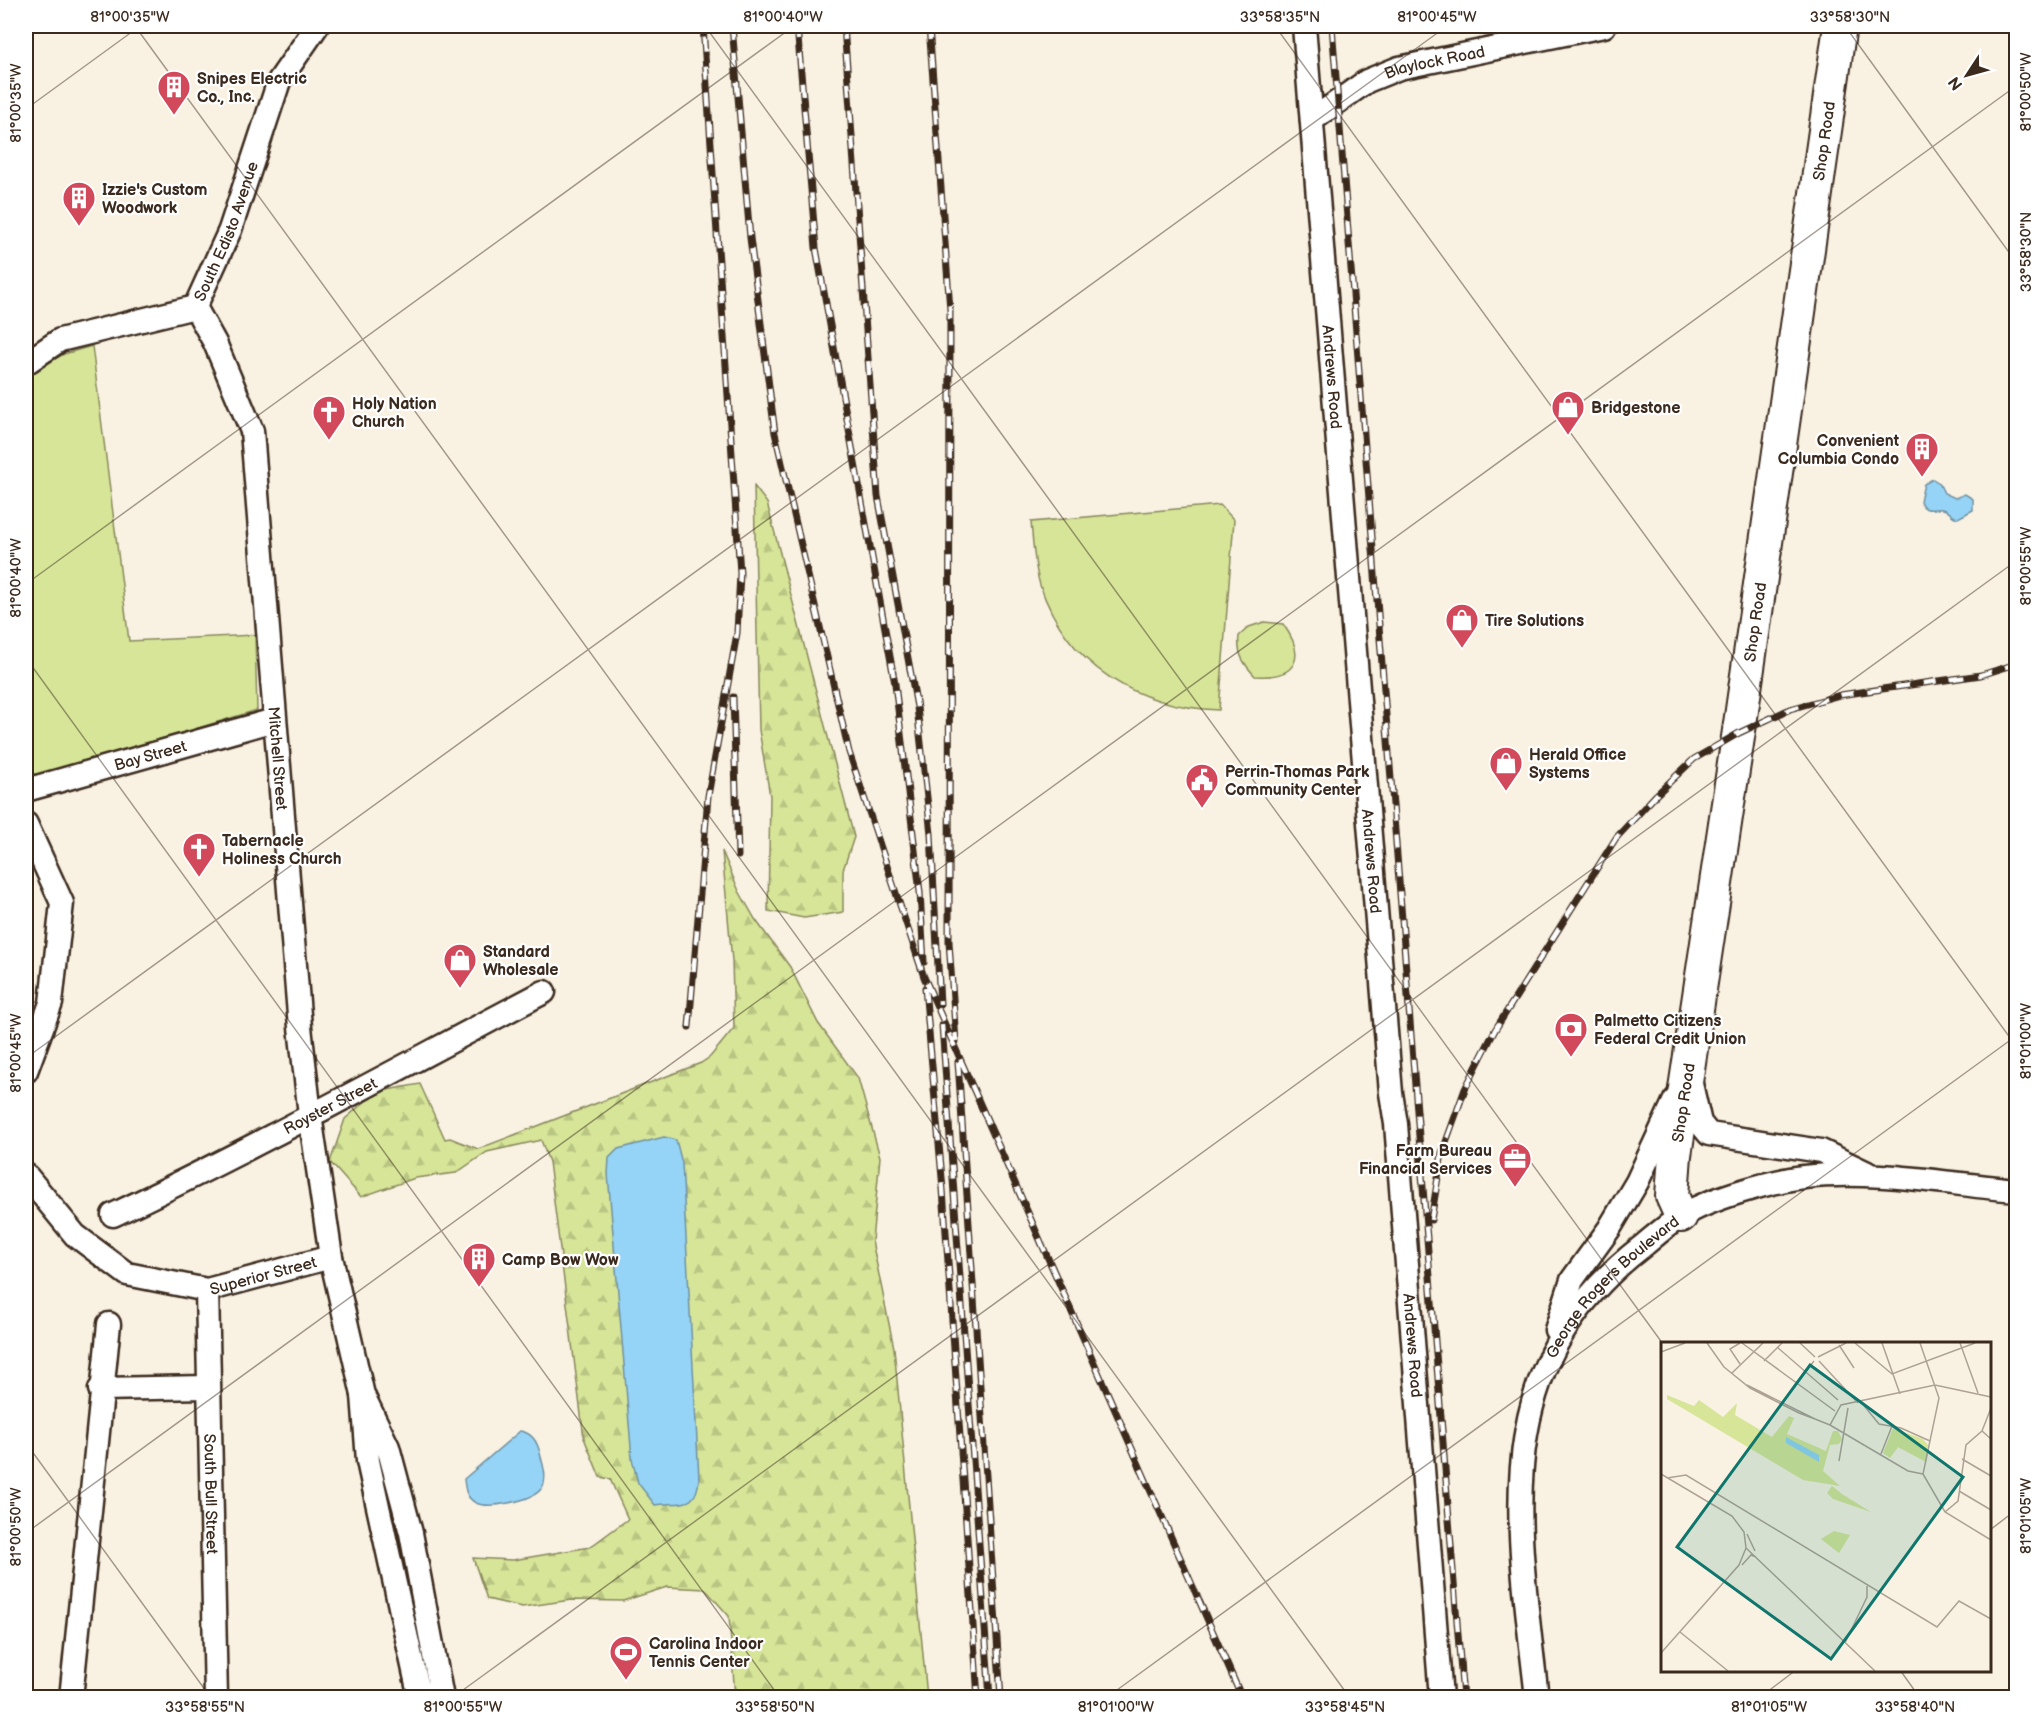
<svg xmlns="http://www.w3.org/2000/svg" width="2042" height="1723" font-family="'Balsamiq Sans',sans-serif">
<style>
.forest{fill:url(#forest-firs);stroke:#88885b;stroke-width:1.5}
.green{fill:#d6e598;stroke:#88885b;stroke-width:1.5}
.water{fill:#95d4f6;stroke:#7190a0;stroke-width:1.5}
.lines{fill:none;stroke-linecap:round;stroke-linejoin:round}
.street-casing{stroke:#3b2a1e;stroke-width:27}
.secondary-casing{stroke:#3b2a1e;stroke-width:36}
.street{stroke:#fff;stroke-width:22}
.secondary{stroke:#fff;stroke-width:32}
.rail-casing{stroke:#3b2a1e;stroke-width:7}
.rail{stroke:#fff;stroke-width:4.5;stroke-dasharray:14;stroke-linecap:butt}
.ticks{fill:none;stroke:#3b2a1e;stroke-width:1.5;stroke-opacity:0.45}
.labels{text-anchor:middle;stroke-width:4.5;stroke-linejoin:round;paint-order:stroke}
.street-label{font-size:16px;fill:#3b2a1e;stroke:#fff}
.poi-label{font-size:16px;font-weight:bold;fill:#3b2a1e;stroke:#fff;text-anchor:start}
.inset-road{fill:none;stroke:#ada294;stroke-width:1.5}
.view{fill:#0f766e;fill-opacity:0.15;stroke:#0f766e;stroke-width:3}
.inset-edge{fill:none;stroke:#3b2a1e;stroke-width:3}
.neatline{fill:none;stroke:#3b2a1e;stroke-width:2}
.ticks-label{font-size:15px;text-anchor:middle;fill:#3b2a1e}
</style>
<defs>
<pattern id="forest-firs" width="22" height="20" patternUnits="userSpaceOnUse" patternTransform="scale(1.5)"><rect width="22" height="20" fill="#d6e598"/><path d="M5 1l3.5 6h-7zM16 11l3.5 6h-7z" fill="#b9c583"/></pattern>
</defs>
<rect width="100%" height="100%" fill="#f9f2e3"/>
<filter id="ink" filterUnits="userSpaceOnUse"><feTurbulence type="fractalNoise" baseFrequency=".0167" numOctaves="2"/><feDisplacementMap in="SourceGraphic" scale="12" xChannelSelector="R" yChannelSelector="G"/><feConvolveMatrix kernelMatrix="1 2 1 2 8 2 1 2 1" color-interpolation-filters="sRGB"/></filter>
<g filter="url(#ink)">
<!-- forest -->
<path class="forest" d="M754 486 767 503 854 837 843 870V912L804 918 768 911 770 796 759 730Z
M722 851 739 891 755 919 790 967 818 1023 858 1078 880 1157 872 1241 894 1348 927 1697H735L729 1616 705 1589 667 1587 623 1601 571 1600 522 1607 487 1599 473 1558 513 1560 590 1547 628 1519 610 1479 600 1477 584 1438 549 1162 541 1140 487 1152 456 1173 415 1178 361 1197 330 1162 345 1119 376 1092 420 1084 445 1139 450 1138 478 1149 701 1063 710 1057 734 1028 732 961Z"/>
<!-- green -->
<path class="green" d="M92 346 129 641 255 635 257 710 42 776 26 775V375L64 354Z
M1220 505 1234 520 1219 710C1137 707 1068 667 1040 585 1034 565 1033 543 1031 522Z
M1264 622 1283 624C1307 657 1297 679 1255 676 1243 663 1237 654 1239 636L1249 627Z"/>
<!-- water -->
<path class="water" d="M1933 479 1939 483 1944 493 1955 498 1965 494 1973 499V510L1958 518C1951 517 1951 513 1946 510 1936 505 1926 516 1920 501L1924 484Z
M664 1137 676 1140 682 1163 699 1478C697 1511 679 1501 655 1505L638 1483 632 1459 608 1174 609 1158 618 1149Z
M520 1431C532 1433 537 1441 540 1453 542 1463 549 1478 541 1489 532 1501 489 1509 476 1503 466 1498 465 1489 464 1479Z"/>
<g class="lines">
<!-- street casing -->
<g class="street-casing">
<g id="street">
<path id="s1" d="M1304 26 1391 1093 1396 1124 1441 1698"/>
<path id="s2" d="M1312 120 1367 81 1399 68 1604 26"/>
<path id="s3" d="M195 307 215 343 252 431 300 1027 310 1115 331 1257"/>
<path id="s4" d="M26 363 60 340 195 307 230 230 279 81 317 26"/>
<path id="s5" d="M26 790 274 720"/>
<path d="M26 824 62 903 51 1003 26 1071"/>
<path d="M1691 1084 1700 1123 1709 1134 1821 1151 1867 1173"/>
<path id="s6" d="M26 1175 75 1235 127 1274 207 1290 331 1257 363 1395"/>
<path id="s7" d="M113 1215C259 1146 401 1067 544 992"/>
<path id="s8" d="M207 1290 216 1698"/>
<path d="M1556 1330 1572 1280 1609 1229 1637 1182 1675 1100"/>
<path d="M100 1389 208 1387"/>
<path d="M71 1698 109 1324"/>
<path d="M420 1698 368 1461 363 1395 388 1447 411 1533 442 1698"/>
<path id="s9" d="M1537 1698C1518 1524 1484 1367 1644 1245 1656 1235 1667 1225 1680 1217 1708 1199 1771 1181 1804 1177 1874 1169 1947 1184 2016 1190"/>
</g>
</g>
<!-- secondary casing -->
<g class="secondary-casing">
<g id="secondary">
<path id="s10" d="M1681 1216 1672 1196 1675 1155 1740 724 1840 26"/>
</g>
</g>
<!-- street -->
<use href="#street" class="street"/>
<!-- secondary -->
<use href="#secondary" class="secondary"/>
<!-- rail casing -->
<g class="rail-casing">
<path id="rail" d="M732 26 750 238 775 433 849 752 924 977 1242 1698
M797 26 816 248 895 684 920 892 924 962
M844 26 878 496 917 707 931 834 940 1004
M929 26 950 310 949 942 956 1041
M1332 26 1463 1698
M733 697 738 856
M925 988 943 1189 978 1698
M942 1025 990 1698
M689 1027 708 796 737 633 740 573 703 26
M958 1062 1001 1698
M1431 1220 1442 1153 1465 1089 1495 1030 1616 838 1656 795 1694 759 1739 733 1790 709 1840 695 1981 675 2016 664"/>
</g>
<!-- rail -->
<use href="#rail" class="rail"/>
</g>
</g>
<!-- ticks -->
<path class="ticks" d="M135 26 1350 1698M705 26 1663 1344M1275 26 2016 1046M1845 26 2016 262M26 109 140 26M26 584 794 26M26 658 780 1698M26 1058 1447 26M26 1443 211 1698M1990 1530 2016 1510M26 1533 2016 86M1900 1670 1920 1698M452 1698 2016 561M1106 1698 2016 1036M1759 1698 1796 1670"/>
<!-- icons -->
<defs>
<g id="building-pin" transform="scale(1.725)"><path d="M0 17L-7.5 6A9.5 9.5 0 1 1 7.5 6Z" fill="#d1495b" stroke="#fff"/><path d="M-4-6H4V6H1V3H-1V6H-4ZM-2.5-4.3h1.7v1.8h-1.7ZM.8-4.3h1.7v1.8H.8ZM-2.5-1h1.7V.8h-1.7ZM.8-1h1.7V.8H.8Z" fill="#fff"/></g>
<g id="shop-pin" transform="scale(1.725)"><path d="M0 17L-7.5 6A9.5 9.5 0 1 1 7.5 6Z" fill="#d1495b" stroke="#fff"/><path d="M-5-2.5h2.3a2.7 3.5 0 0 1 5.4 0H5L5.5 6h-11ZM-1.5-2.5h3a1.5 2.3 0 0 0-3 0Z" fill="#fff"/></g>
<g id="church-pin" transform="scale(1.725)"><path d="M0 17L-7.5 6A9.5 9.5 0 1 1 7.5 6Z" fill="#d1495b" stroke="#fff"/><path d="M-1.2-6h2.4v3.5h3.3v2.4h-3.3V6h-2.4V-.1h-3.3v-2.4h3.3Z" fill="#fff"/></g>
<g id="civic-pin" transform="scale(1.725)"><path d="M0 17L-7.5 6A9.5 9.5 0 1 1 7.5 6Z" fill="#d1495b" stroke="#fff"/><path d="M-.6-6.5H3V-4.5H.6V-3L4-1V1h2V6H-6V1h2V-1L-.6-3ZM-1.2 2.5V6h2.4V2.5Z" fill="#fff"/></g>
<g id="bank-pin" transform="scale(1.725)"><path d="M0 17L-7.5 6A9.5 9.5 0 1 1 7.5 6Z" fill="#d1495b" stroke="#fff"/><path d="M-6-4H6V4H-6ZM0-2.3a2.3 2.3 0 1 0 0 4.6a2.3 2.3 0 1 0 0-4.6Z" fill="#fff"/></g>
<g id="office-pin" transform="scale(1.725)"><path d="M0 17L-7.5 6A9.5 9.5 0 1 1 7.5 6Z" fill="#d1495b" stroke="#fff"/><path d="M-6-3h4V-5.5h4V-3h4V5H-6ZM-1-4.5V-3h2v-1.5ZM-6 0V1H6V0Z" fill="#fff"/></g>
<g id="stadium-pin" transform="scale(1.725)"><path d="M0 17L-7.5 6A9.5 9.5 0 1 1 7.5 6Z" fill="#d1495b" stroke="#fff"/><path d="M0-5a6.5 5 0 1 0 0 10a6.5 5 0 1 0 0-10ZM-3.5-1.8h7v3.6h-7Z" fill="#fff"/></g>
</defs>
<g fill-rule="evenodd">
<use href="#building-pin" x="174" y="87"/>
<use href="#building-pin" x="79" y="198"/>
<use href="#shop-pin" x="1568" y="407"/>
<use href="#church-pin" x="329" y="412"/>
<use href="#building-pin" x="1922" y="449"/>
<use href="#shop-pin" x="1462" y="620"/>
<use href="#shop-pin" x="1506" y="763"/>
<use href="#civic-pin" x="1202" y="780"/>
<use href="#church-pin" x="199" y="849"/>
<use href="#shop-pin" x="460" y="960"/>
<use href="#bank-pin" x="1571" y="1029"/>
<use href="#office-pin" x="1515" y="1159"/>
<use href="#building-pin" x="479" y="1259"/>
<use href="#stadium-pin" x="626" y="1652"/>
</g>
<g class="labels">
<!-- street labels -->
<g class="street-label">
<text dy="6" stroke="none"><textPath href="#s2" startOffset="138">Blaylock Road</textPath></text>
<text dy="6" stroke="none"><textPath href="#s10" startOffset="1088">Shop Road</textPath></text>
<text dy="6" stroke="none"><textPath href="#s4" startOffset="262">South Edisto Avenue</textPath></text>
<text dy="6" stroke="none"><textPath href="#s1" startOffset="352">Andrews Road</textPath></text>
<text dy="6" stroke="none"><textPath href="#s10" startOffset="602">Shop Road</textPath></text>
<text dy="6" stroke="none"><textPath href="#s5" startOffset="129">Bay Street</textPath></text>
<text dy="6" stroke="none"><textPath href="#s3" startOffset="465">Mitchell Street</textPath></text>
<text dy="6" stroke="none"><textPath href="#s1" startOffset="838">Andrews Road</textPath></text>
<text dy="6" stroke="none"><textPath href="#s10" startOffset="116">Shop Road</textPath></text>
<text dy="6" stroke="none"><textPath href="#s7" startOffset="243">Royster Street</textPath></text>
<text dy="6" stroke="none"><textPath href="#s6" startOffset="282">Superior Street</textPath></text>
<text dy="6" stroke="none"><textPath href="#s9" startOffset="441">George Rogers Boulevard</textPath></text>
<text dy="6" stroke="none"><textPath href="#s1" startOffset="1324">Andrews Road</textPath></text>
<text dy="6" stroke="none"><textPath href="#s8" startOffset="204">South Bull Street</textPath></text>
</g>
<!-- poi labels -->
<g class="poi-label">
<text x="197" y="84">Snipes Electric<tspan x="197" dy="18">Co., Inc.</tspan></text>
<text x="102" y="195">Izzie's Custom<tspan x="102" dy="18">Woodwork</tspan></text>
<text x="352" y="409">Holy Nation<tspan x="352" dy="18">Church</tspan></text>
<text x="1591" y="413">Bridgestone</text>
<text x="1899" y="446" text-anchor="end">Convenient<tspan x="1899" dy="18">Columbia Condo</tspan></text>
<text x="1485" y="626">Tire Solutions</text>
<text x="1529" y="760">Herald Office<tspan x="1529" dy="18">Systems</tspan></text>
<text x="1225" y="777">Perrin-Thomas Park<tspan x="1225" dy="18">Community Center</tspan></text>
<text x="222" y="846">Tabernacle<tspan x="222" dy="18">Holiness Church</tspan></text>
<text x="483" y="957">Standard<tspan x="483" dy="18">Wholesale</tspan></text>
<text x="1594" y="1026">Palmetto Citizens<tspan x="1594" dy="18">Federal Credit Union</tspan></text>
<text x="1492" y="1156" text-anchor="end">Farm Bureau<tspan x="1492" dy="18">Financial Services</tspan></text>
<text x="502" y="1265">Camp Bow Wow</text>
<text x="649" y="1649">Carolina Indoor<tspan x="649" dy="18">Tennis Center</tspan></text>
</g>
</g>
<!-- overview -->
<g transform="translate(1661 1342)">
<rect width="330" height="330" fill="#f9f2e3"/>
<path d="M6 53 33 64 38 58 62 75 76 61 74 73 111 95 128 74 133 76 126 92 165 109 172 89H177L181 97 178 102 169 103 162 129 179 144 142 138 6 57ZM171 144 181 152 210 170 172 157 166 151Z" fill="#d6e598"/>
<path d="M232 86 262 97 267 103 265 120 237 105 229 116 222 111ZM173 189 189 193 178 211 160 197Z" fill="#d6e598"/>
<path d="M125 95 158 113V120L125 101Z" fill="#95d4f6"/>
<path class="inset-road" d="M46 1 63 25 89 46 138 71 154 77 86 43M79 1 69 7 79 22M81 1 174 69M139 1 154 15M194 1 231 32 314 1M221 1 239 52M259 1 278 56 262 132 284 170 330 198M299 1 317 51M178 3 193 26M116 5 177 58M0 10 24 1M157 15 185 1M103 19 121 1M158 19 197 61M71 31 102 1M135 42 153 19M200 60 218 82 240 86 269 99M154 77 169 83 180 63 274 43 330 55M169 83 247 129 262 132M321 89 330 66M220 112 231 84M301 117 330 134M178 119 187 66M0 132 71 174 83 190 85 206 78 223 0 311M6 136 25 133 276 285 298 259 330 277M298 149 330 168M284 170 297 159 305 103 321 89 330 97M86 192 94 209M85 206 214 329M81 223 90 213 95 215M19 290 67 329M184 301 206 255V244"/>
<path class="view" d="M149 23 302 135 170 317 16 205Z"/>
<rect width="330" height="330" class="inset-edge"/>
</g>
<!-- margin -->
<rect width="2042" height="1723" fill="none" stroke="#fff" stroke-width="66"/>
<!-- north arrow -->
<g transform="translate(1967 75) rotate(234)" stroke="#ffffff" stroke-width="4.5" paint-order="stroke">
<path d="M0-4.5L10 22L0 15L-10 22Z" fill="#3b2a1e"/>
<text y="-9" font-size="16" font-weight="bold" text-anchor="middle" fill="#3b2a1e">N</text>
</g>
<rect x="33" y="33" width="1976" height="1657" class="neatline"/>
<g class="ticks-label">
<text x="130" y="22">81°00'35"W</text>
<text x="783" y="22">81°00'40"W</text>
<text x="1280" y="22">33°58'35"N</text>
<text x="1437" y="22">81°00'45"W</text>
<text x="1850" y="22">33°58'30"N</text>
<text transform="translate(2026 92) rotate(-90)" y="5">81°00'50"W</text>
<text transform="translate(16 103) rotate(-90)" y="5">81°00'35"W</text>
<text transform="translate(2026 252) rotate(-90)" y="5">33°58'30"N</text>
<text transform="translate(2026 566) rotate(-90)" y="5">81°00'55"W</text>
<text transform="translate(16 578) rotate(-90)" y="5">81°00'40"W</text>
<text transform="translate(2026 1041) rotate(-90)" y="5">81°01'00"W</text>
<text transform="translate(16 1053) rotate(-90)" y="5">81°00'45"W</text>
<text transform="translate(2026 1516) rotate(-90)" y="5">81°01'05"W</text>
<text transform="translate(16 1527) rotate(-90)" y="5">81°00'50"W</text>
<text x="205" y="1712">33°58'55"N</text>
<text x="463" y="1712">81°00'55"W</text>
<text x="775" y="1712">33°58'50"N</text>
<text x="1116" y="1712">81°01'00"W</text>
<text x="1345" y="1712">33°58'45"N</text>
<text x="1769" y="1712">81°01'05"W</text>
<text x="1915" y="1712">33°58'40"N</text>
</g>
</svg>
